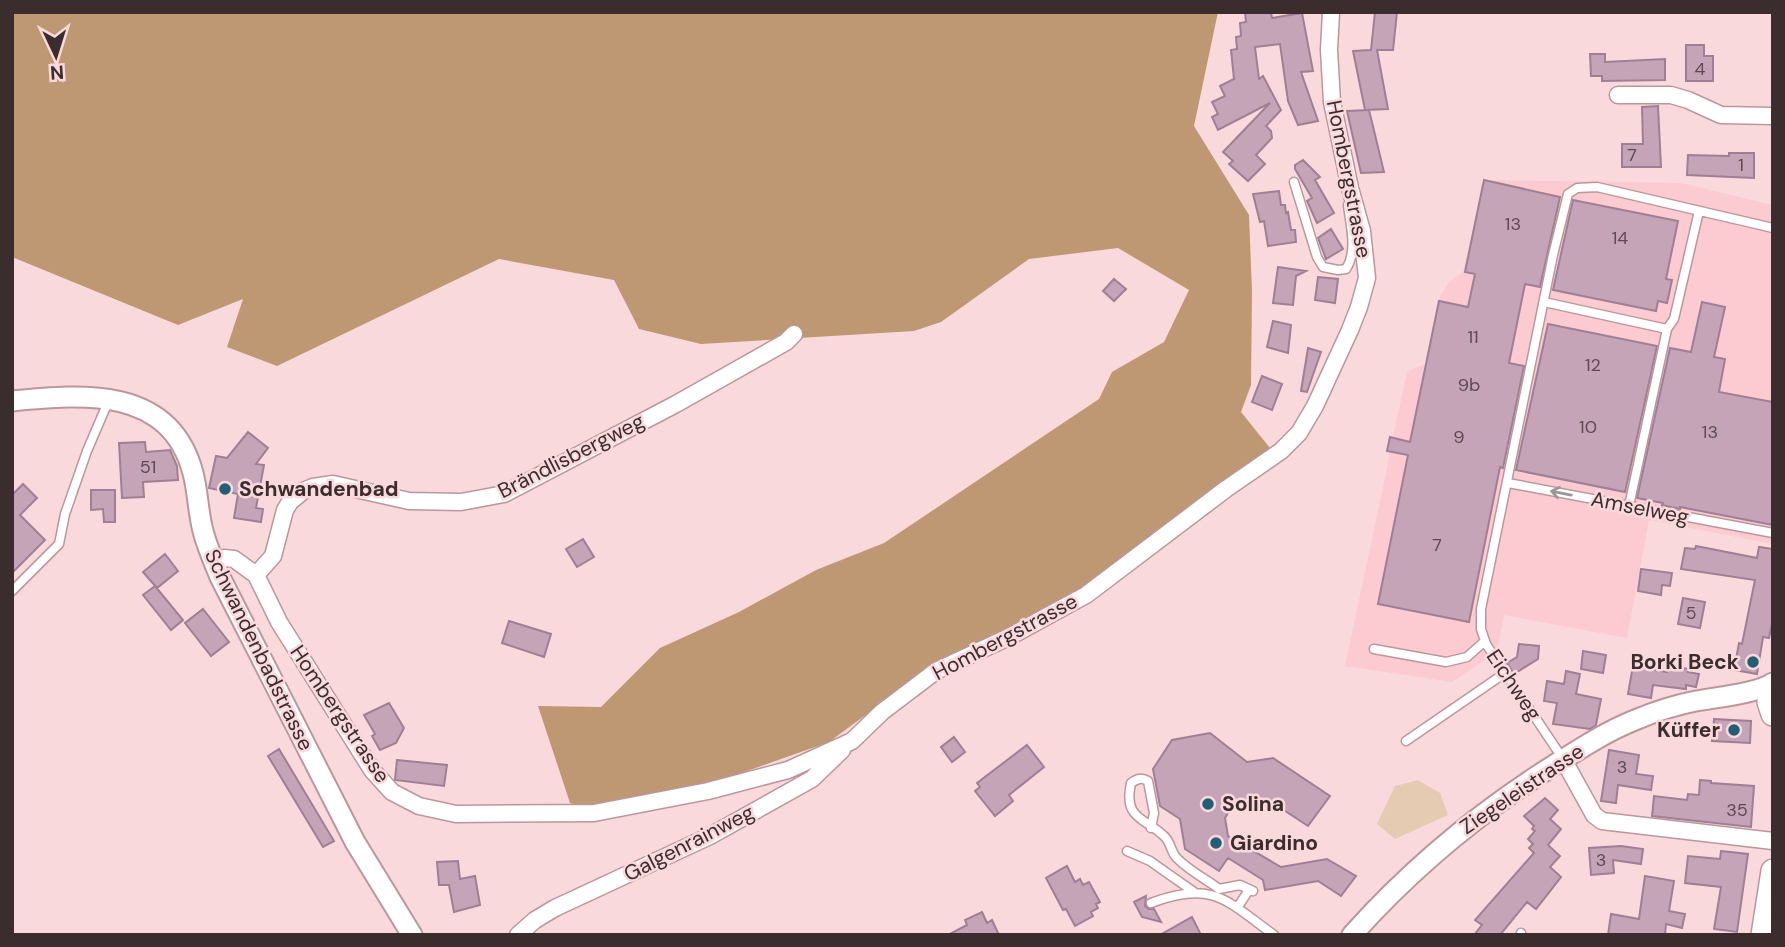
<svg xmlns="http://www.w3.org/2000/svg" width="1785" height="947" font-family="'DM Sans',sans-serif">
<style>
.built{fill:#fccad1}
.green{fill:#e4cbb2}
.forest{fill:#be9872}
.building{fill:#c5a4b8;stroke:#9f7f93;stroke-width:2}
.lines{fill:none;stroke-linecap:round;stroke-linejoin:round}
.service-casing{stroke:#bd969b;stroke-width:11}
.minor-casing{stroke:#bd969b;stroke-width:19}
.tertiary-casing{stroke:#bd969b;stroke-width:23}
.secondary-casing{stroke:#bd969b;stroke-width:26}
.service{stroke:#fff;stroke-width:8}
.minor{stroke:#fff;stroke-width:16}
.tertiary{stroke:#fff;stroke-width:19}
.secondary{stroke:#fff;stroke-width:23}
.oneway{stroke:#9d9696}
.poi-dot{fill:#215f76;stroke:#fad9dd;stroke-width:2.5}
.labels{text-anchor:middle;stroke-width:5;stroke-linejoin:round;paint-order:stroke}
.number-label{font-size:18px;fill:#5e4a50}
.street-label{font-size:21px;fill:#3b2c2e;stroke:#fad9dd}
.poi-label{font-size:21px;font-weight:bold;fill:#3b2c2e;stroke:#fad9dd;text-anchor:start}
</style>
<rect width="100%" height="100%" fill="#fad9dd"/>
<!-- built -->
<path class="built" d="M1484 180 1680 183 1773 205V544L1649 520 1627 638 1504 615 1497 652 1452 682 1345 666 1381 497 1390 453 1387 451 1389 437H1393L1407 372 1425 364 1438 300 1449 282 1463 272Z"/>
<!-- green -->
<path class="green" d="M1418 780 1440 793 1448 815 1395 839 1377 824 1395 786Z"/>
<!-- forest -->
<path class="forest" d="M12 12H1218L1194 126 1249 215 1252 292 1251 385 1241 412 1270 448 1083 590 1004 633 936 663 829 742 708 785 589 808 570 803 538 706 601 707 660 648 739 612 816 570 884 543 1099 399 1112 372 1164 342 1189 290 1118 248 1029 259 941 322 914 331 701 344 639 329 614 280 499 259 277 366 227 347 243 299 178 325 12 257Z"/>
<!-- building -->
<path class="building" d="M1245 12H1271L1272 18 1302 13 1313 71 1301 72 1318 121 1298 125 1288 101 1280 44 1255 47 1259 79 1263 76 1281 110 1266 126 1271 131 1272 138 1256 155 1265 164 1248 181 1229 164 1233 161 1223 152 1270 103 1218 130 1212 117 1218 114 1212 102 1225 96 1220 86 1234 79 1231 50 1237 49 1236 37 1241 36 1240 23 1246 22Z
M1375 12H1397L1393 50H1377L1388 109 1365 110 1353 51 1371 50Z
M1686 45H1704V56H1713V81H1686Z
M1590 54H1605V62L1665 59V80L1602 81V76H1591Z
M1658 106 1661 167H1622V144H1643L1642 107Z
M1369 110 1377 143 1384 172 1361 173 1347 111Z
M1729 153H1754V178L1687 175 1688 155 1729 156Z
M1303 160 1320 177 1315 180 1334 213 1317 223 1307 201 1312 198 1295 169V165Z
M1484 180 1560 197 1540 287 1525 284 1509 363 1524 366 1503 468 1500 467 1469 622 1378 604 1408 455 1387 451 1390 437 1410 442 1439 301 1468 307 1475 274 1465 272Z
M1279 191 1281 205H1285L1286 213 1288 212 1291 230H1295L1296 242 1268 246 1264 221 1260 222 1253 194Z
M1573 200 1678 221 1666 279 1672 280 1667 303 1658 301 1656 311 1553 290Z
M1331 229 1343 249 1326 259 1318 238Z
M1278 267 1306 271 1296 276 1293 305 1273 303Z
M1318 277 1338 279 1335 303 1315 300Z
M1114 279 1126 289 1114 301 1103 291Z
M1702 302 1725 307 1714 357 1725 359 1719 392 1773 402V525L1680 507V509L1662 505 1663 503 1637 498 1670 348 1691 352Z
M1273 321 1291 325 1288 353 1267 347Z
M1548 324 1657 346 1625 492 1516 470Z
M1308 348 1321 352 1307 392 1301 391Z
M1262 376 1282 384 1272 410 1252 402Z
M248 432 268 448 256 464 264 465 256 508 263 509 261 522 234 518 238 494 209 488 216 456 227 458Z
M145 442 146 452 170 450 177 466 178 480 143 482 144 497 122 498 119 443Z
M23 484 37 498 20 515 45 540 12 573V495Z
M91 490H115V522H104L103 509 91 510Z
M583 539 594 557 577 567 566 549Z
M1696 546 1757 558 1759 547 1773 549V619L1769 638 1763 637 1757 674 1734 670 1739 643 1742 644 1755 580 1681 569 1685 548 1695 549Z
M165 554 178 571 157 588 143 572Z
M1641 569 1672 573 1670 586 1662 585 1661 595 1638 591Z
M155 586 183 620 171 630 143 595Z
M1683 598 1705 602 1700 628 1678 624Z
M203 609 229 642 211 656 185 623Z
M509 621 551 634 544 657 502 643Z
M1519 644 1539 646 1538 659 1514 674 1507 663 1517 657Z
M1583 651 1606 655 1603 673 1581 669Z
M1633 666 1667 672 1668 666 1689 669 1688 672 1699 674 1696 687 1686 685V689L1653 685 1651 698 1628 694Z
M1566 671 1580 674 1576 694 1601 699 1596 725 1590 729 1553 724 1557 703 1544 701 1547 681 1564 684Z
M389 703 404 728 396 743 380 750 372 736 375 734 364 715Z
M1714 719 1751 721 1750 743 1712 741Z
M1210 733 1247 762 1273 758 1330 796 1308 826 1270 801 1231 808 1225 818 1228 836 1281 867 1327 859 1356 876 1341 896 1318 881 1265 890 1263 880 1228 858 1219 871 1185 849 1180 819 1160 806 1153 769 1172 740Z
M954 737 965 752 952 762 941 747Z
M1027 745 1044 767 1009 795 1013 801 995 816 975 791 980 787 977 783Z
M279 749 334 841 323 847 268 756Z
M1609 750 1639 755 1636 774 1653 776 1651 790 1618 785 1616 803 1601 801Z
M397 760 447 765 444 786 395 780Z
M1700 780 1711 781V783L1754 786 1751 827 1652 816 1654 796 1687 800 1688 794 1699 795Z
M1545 798 1558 810 1550 819 1561 829 1548 845 1560 856 1550 867 1561 877 1536 909 1527 902 1500 935H1474L1482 925 1475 920 1534 853 1529 848 1533 844 1528 839 1535 831 1532 829 1534 826 1524 816Z
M1621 846 1643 849 1641 864 1613 860 1614 873 1591 875 1589 848Z
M1721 851 1748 854 1737 932 1714 929 1721 887 1685 883 1688 856 1720 859Z
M458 861 460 879 475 876 480 905 454 912 449 885H439L437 862Z
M1067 866 1075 882 1080 879 1083 885 1089 882 1100 902 1096 904 1098 908 1091 912 1093 916 1075 926 1066 909 1063 910 1046 878Z
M1645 876 1674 881 1669 911 1685 914 1682 928 1666 924 1665 935H1608L1611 914 1639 919Z
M1146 896 1145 906 1149 909H1154L1161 922 1142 917 1134 902Z
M982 912 987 923 992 920 999 935H948L967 925 965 920Z
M1192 917 1201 935H1160Z"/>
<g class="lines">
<!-- service casing -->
<g class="service-casing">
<path id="service" d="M1294 182 1317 257 1323 267 1338 270 1346 269C1358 251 1350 224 1348 205
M1544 302 1667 329 1674 319 1699 211
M1508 483 1773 533
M1629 506 1667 329
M12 591 59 544 65 514 87 451 108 402
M1374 649 1446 662 1467 657 1485 641
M1406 741 1505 673
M1563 759 1486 644 1481 629V609L1553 255 1568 194 1577 188 1597 187 1773 228
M1151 828 1154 813 1148 781C1141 777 1137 779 1131 783 1123 820 1145 817 1165 837 1170 842 1171 850 1175 856 1186 869 1206 879 1219 889L1240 885 1253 891
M1127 851 1150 861 1194 892
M1151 903C1213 880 1226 900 1274 935
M1237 908 1249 890
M1520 935 1521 933"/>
</g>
<!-- minor casing -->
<g class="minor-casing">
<path id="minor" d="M1618 95H1671L1688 100 1721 115 1773 116
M214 560 224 558 234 559 256 575 279 622 372 770 392 792 419 806 456 814 594 813 708 791 788 770 852 741 882 712 936 671 1009 637 1086 595 1226 489 1281 451 1299 433 1315 406 1350 330 1359 307 1367 278 1362 231 1350 188 1332 102 1329 50 1331 12
M256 575 273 556 285 510 290 502 303 491 313 487 333 484 409 501 461 502 504 494 676 404 786 342 794 334
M1563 759 1594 815 1602 821 1773 841
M518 935 535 920 555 908 710 836 812 779 842 750"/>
</g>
<!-- tertiary casing -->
<g class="tertiary-casing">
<path id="tertiary" d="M12 401C83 394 170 386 193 473 198 492 198 512 203 531 207 547 214 562 220 577L355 842 412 935
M1352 935C1411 869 1477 814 1551 767 1578 750 1605 732 1635 720 1654 712 1675 705 1696 701 1717 697 1755 694 1773 683"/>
</g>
<!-- secondary casing -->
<g class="secondary-casing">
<path id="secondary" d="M1773 685 1769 702 1773 714
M1763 935 1773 871"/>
</g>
<!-- service -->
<use href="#service" class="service"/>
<!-- minor -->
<use href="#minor" class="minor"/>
<!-- tertiary -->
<use href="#tertiary" class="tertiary"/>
<!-- secondary -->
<use href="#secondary" class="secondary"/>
</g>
<!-- one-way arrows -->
<defs><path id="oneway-shaft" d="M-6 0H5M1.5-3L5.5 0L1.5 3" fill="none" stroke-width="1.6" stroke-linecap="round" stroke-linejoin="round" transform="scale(1.75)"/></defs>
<use class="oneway" href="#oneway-shaft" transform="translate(1561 493) rotate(-169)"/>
<!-- markers -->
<g class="poi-dot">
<circle cx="225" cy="489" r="7"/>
<circle cx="1753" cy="662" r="7"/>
<circle cx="1734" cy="730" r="7"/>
<circle cx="1208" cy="804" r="7"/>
<circle cx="1216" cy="843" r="7"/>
</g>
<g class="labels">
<!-- number labels -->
<g class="number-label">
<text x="1700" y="75">4</text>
<text x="1632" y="161">7</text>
<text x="1741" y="171">1</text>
<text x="1513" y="230">13</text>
<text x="1620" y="244">14</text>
<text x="1473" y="343">11</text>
<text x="1593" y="371">12</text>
<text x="1469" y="391">9b</text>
<text x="1588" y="433">10</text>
<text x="1710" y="438">13</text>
<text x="1459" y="443">9</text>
<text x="148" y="473">51</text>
<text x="1437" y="551">7</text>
<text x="1691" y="619">5</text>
<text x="1622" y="773">3</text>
<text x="1737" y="816">35</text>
<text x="1601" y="866">3</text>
</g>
<!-- street labels -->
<g class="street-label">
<text transform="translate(1349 179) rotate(79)" y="7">Hombergstrasse</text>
<text transform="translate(571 456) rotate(-27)" y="7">Brändlisbergweg</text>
<text transform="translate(1640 508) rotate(11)" y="7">Amselweg</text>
<text transform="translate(1005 637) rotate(-28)" y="7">Hombergstrasse</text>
<text transform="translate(259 650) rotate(64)" y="7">Schwandenbadstrasse</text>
<text transform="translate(1514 685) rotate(56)" y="7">Eichweg</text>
<text transform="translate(340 714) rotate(56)" y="7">Hombergstrasse</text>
<text transform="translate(1522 789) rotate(-34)" y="7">Ziegeleistrasse</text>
<text transform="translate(689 843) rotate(-27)" y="7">Galgenrainweg</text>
</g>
<!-- poi labels -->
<g class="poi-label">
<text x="239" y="496">Schwandenbad</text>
<text x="1739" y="669" text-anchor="end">Borki Beck</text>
<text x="1720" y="737" text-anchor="end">Küffer</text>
<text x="1222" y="811">Solina</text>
<text x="1230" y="850">Giardino</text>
</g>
</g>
<!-- border -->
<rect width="1785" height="947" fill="none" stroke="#3b2c2e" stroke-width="28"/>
<!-- north arrow -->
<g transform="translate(56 56) rotate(176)" stroke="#fad9dd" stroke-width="5" paint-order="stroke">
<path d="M0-5L12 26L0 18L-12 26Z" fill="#3b2c2e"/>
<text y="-10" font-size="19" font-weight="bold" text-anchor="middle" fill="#3b2c2e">N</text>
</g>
</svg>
